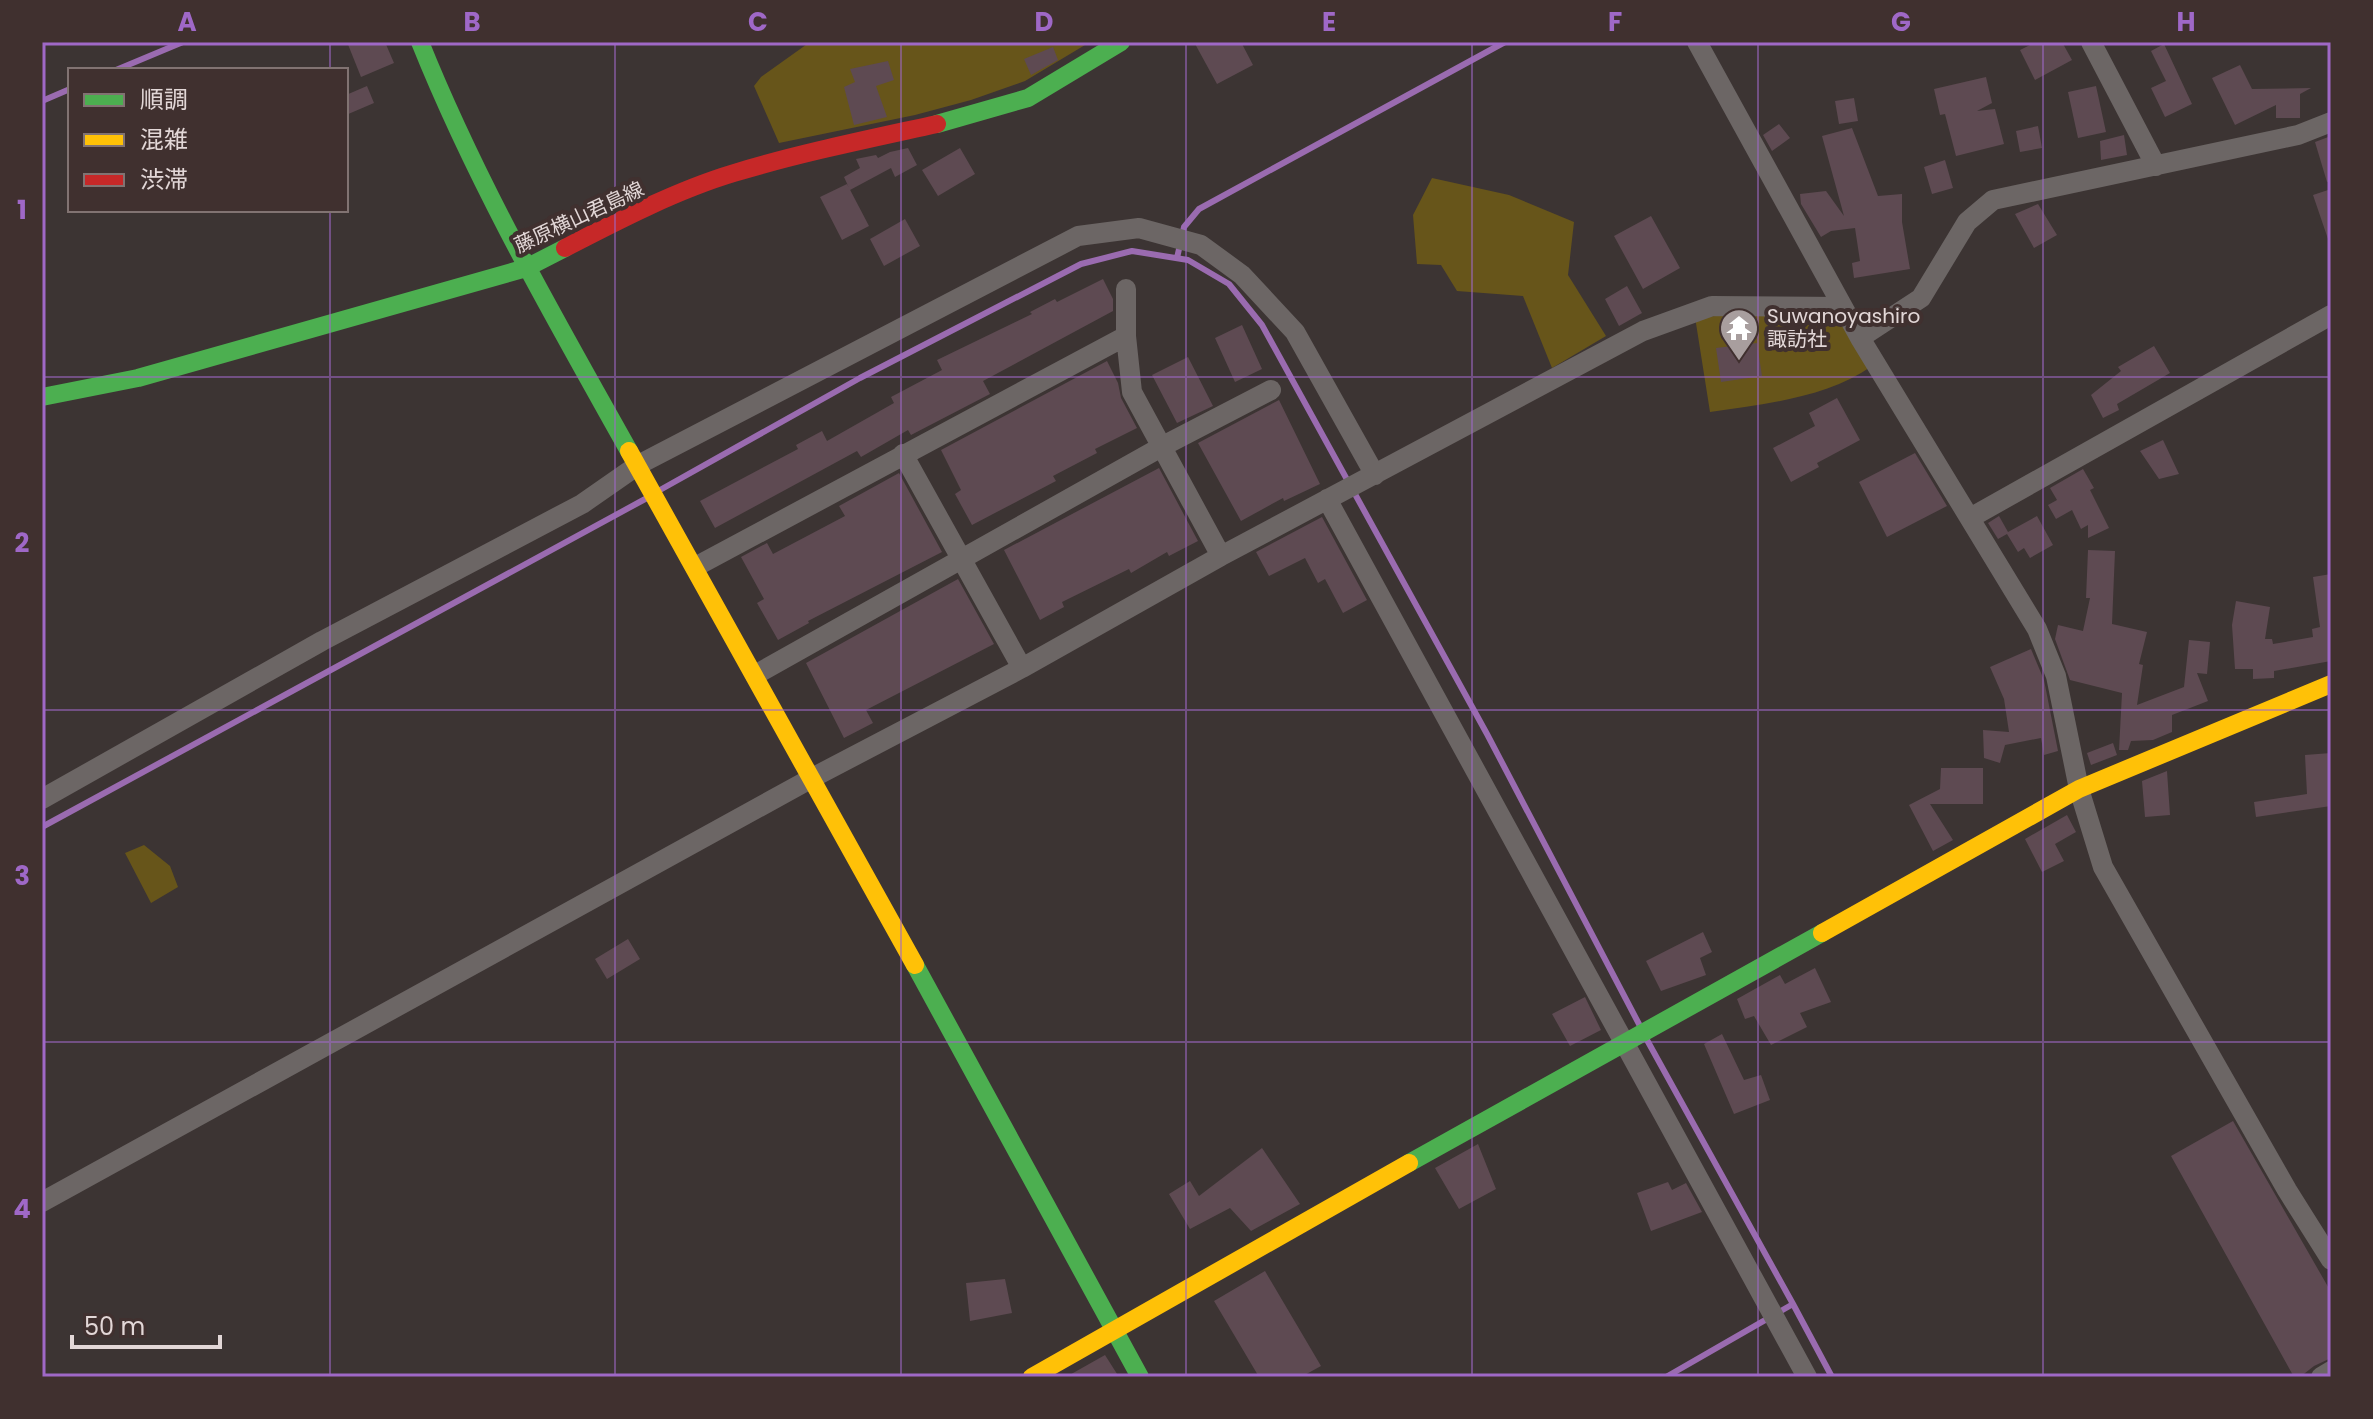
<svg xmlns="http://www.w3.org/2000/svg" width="2373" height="1419" font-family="Poppins,'Noto Sans JP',sans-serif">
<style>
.green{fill:#67551a}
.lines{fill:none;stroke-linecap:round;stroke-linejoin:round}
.stream{stroke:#9a6bb0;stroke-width:6}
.building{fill:#5e4a52}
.street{stroke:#6c6665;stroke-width:20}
.fast{stroke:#4caf50;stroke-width:18}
.slow{stroke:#ffc107;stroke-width:18}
.jam{stroke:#c62828;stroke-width:18}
.grid{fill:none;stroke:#9f68c7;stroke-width:2;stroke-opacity:0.55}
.labels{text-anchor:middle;stroke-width:8;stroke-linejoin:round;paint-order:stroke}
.street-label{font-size:20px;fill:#e2d7d7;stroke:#40302f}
.poi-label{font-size:20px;fill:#e2d7d7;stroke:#40302f;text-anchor:start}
.neatline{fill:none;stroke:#9f68c7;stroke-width:3}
.grid-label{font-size:26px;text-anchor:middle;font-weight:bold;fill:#9f68c7}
</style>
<rect width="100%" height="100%" fill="#3c3433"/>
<!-- green -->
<path class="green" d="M810 42H1090L1025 81 971 100 915 115 779 143 754 86 761 77Z
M1432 178 1509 195 1574 222 1568 275 1606 336 1552 368 1523 296 1457 291 1441 265 1417 264 1413 215Z
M1841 310 1872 366C1826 398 1765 404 1710 412L1695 317Z
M144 845 170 866 178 887 151 903 125 853Z"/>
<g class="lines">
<!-- stream -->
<path class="stream" d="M116 70 183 42
M42 101 70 89
M1177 258 1184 227 1199 209 1505 42
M660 490 860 378 1081 264 1132 251 1188 260 1229 284 1262 325 1487 734 1640 1026
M42 827 647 498
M1647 1040 1793 1304
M1666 1377 1793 1304 1832 1377"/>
</g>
<!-- building -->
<path class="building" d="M347 42H385L394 63 361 77Z
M1194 42H1241L1253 65 1217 84Z
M2036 42H2062L2072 60 2035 80 2020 50Z
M2164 44 2192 104 2165 117 2151 88 2166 81 2151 51Z
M1053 47 1058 60 1031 75 1024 59Z
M888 61 894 80 876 86 887 117 854 125 844 87 855 82 850 69Z
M2240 65 2252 89 2311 88 2300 94V118H2276V105L2235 125 2212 78Z
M1986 77 1992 103 1977 111 1995 109 2004 144 1956 156 1945 114 1940 115 1934 89Z
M367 86 374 103 346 115V95Z
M2096 86 2106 132 2078 138 2068 92Z
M1854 98 1858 121 1839 124 1835 101Z
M1779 124 1790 138 1772 151 1763 135Z
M2038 126 2042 148 2020 152 2016 131Z
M1852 128 1878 196 1902 194V222L1910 269 1854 278 1852 263 1860 261 1855 228 1831 231 1821 237 1801 204 1800 194 1826 191 1844 216 1822 136Z
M2124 135 2127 155 2101 160 2100 141Z
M2331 136V181L2327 182 2315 142Z
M908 148 917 165 895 177 891 168 850 190 844 177 860 168 856 159 876 155 878 158 890 152Z
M960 148 975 174 938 196 922 170Z
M1945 160 1953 188 1932 194 1924 167Z
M847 184 869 226 842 240 820 197Z
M2331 189V238L2328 239 2313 195Z
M2038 204 2057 235 2034 248 2015 214Z
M1651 216 1680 268 1643 289 1614 236Z
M905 219 920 246 884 266 870 239Z
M1103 279 1113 299V311L983 381 990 394 911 435 908 430 861 457 857 451 715 528 700 501 798 449 796 445 822 431 827 441 894 403 891 397 942 370 937 360 1032 314 1030 312 1055 299 1057 302Z
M1627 286 1642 313 1619 326 1605 299Z
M1242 325 1262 369 1235 382 1215 338Z
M1757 343 1762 376 1721 382 1716 348Z
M2154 346 2170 373 2117 404 2119 410 2103 418 2091 395 2121 371 2118 367Z
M1188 357 1213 406 1177 423 1152 375Z
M1107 361 1118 383 1121 398 1137 428 1095 449 1097 453 1053 476 1056 481 972 525 955 494 961 490 941 450Z
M1837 398 1860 440 1817 463 1819 467 1791 482 1773 448 1815 426 1809 413Z
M1279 400 1320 484 1284 501 1283 498 1241 521 1198 443Z
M2163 440 2179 474 2159 479 2140 451Z
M1915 453 1947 506 1887 537 1859 482Z
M1159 468 1198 541 1169 556 1167 552 1131 573 1129 569 1062 602 1064 607 1040 620 1004 550Z
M2083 469 2094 488 2090 490 2109 528 2088 538V525L2081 529 2072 510 2056 519 2048 505 2057 500 2050 488Z
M899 473 942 552 808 621 809 623 778 640 757 603 764 599 741 557 767 543 773 554 845 516 839 506Z
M1999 516 2008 532 2037 516 2053 545 2030 558 2024 548 2018 552 2007 534 1998 539 1988 523Z
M1322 517 1367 600 1343 613 1325 579 1318 583 1305 558 1269 576 1256 552Z
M2088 550 2115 551 2112 624 2147 632 2139 664 2143 665 2137 705 2184 687 2189 640 2210 642 2207 674 2197 673 2208 701 2172 715V732L2153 740 2131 741 2128 750H2119L2122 693 2070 680 2055 639 2058 625 2083 631 2090 598H2086Z
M2331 574V661L2274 671V678L2253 679V669H2235L2232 625 2236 601 2270 607 2265 639H2272L2273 644 2313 637 2312 629 2320 627 2313 577Z
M958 579 994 644 866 710 873 723 844 738 806 663Z
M2031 649 2044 680 2058 751 2044 755 2041 738 2005 745 2000 763 1984 758 1983 730 2009 732 2004 699 1990 667Z
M2113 743 2117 755 2091 765 2087 753Z
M2331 753V779H2328L2331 806 2256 817 2254 802 2307 794 2305 755Z
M1941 768H1983V804H1930L1953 840 1933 851 1909 805 1940 789Z
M2167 771 2170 815 2145 817 2142 781Z
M2067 815 2076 832 2055 844 2064 861 2042 872 2025 839Z
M1703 932 1712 952 1700 958 1706 975 1661 991 1646 961Z
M628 939 640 959 607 979 595 959Z
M1815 968 1831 1002 1800 1013 1807 1027 1771 1045 1754 1016 1745 1019 1737 999 1780 975 1785 984Z
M1585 997 1601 1030 1570 1046 1552 1014Z
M1722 1034 1744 1080 1761 1075 1770 1100 1734 1114 1704 1044Z
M2233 1121 2331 1292V1358L2314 1366 2300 1377H2294L2171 1156Z
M1478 1144 1496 1189 1459 1209 1435 1168Z
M1262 1148 1300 1204 1251 1231 1230 1208 1190 1229 1169 1194 1190 1181 1199 1196Z
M1668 1182 1672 1190 1686 1183 1702 1212 1651 1231 1637 1193Z
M1265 1271 1321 1366 1301 1377H1259L1214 1301Z
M1005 1279 1012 1313 970 1321 966 1283Z
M1105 1355 1119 1377H1066Z"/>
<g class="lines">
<!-- street -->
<path class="street" d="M1697 42 1860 338 2037 629 2056 676 2079 789 2103 867 2287 1190 2331 1260
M2091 42 2156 166
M1126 289V336
M1860 338 1921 298 1967 222 1993 200 2298 135 2331 122
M903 454 1022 668
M1327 499 1807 1377
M1970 518 2331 315
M695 567 1126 336 1132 392 1221 556
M755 675 1163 446 1271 390
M42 799 322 641 582 504 638 465 1078 236 1139 228 1201 245 1242 275 1295 332 1375 475
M42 1202 812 778 1022 668 1221 556 1643 331 1712 306 1842 307
M2321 1377 2331 1371"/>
<!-- fast -->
<path class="fast" d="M420 42C477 184 554 317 629 451
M937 124 1028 98 1121 42
M42 397 138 378 526 268 565 248
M915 965 1140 1377
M1409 1163 1822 933"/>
<!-- slow -->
<path class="slow" d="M629 451 915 965
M1822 933 2079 789 2331 684
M1032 1377 1409 1163"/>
<!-- jam -->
<path class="jam" d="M565 248C617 221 677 190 734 173 800 153 869 139 937 124"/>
</g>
<!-- grid -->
<path class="grid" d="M330 42V70M615 42V1377M901 42V1377M1186 42V1377M1472 42V1377M1758 42V1377M2043 42V1377M330 210V1377M42 377H2331M42 710H2331M42 1042H2331"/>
<!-- icons -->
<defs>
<g id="temple-pin" transform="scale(2)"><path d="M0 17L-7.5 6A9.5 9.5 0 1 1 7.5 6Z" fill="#a89e9e" stroke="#40302f"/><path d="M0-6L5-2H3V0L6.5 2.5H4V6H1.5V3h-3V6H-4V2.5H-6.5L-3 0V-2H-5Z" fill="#fff"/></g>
</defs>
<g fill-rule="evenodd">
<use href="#temple-pin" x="1739" y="328"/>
</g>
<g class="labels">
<!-- street labels -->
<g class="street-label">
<text transform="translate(579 217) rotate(-25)" y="7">藤原横山君島線</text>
</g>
<!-- poi labels -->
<g class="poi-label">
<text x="1767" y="323">Suwanoyashiro<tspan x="1767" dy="23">諏訪社</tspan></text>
</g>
</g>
<!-- border -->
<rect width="2373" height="1419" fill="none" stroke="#40302f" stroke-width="88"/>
<!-- legend -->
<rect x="68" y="68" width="280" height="144" fill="#40302f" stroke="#817372" stroke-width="2"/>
<rect x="84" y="94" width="40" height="12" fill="#4caf50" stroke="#817372" stroke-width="2"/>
<text x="140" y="108" font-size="24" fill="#e2d7d7">順調</text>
<rect x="84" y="134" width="40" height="12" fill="#ffc107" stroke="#817372" stroke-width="2"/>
<text x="140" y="148" font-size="24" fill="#e2d7d7">混雑</text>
<rect x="84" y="174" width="40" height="12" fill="#c62828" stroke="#817372" stroke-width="2"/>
<text x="140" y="188" font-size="24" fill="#e2d7d7">渋滞</text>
<!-- scale -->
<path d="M72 1335v12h148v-12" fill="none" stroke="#e2d7d7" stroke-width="4"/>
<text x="84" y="1335" font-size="24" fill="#e2d7d7" stroke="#40302f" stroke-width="6" paint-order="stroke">50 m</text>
<rect x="44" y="44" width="2285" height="1331" class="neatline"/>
<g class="grid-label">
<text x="187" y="31">A</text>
<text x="472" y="31">B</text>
<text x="758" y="31">C</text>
<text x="1044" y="31">D</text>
<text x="1329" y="31">E</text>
<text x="1615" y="31">F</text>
<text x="1901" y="31">G</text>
<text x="2186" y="31">H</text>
<text x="22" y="219">1</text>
<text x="22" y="552">2</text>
<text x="22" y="885">3</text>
<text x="22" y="1218">4</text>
</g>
</svg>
